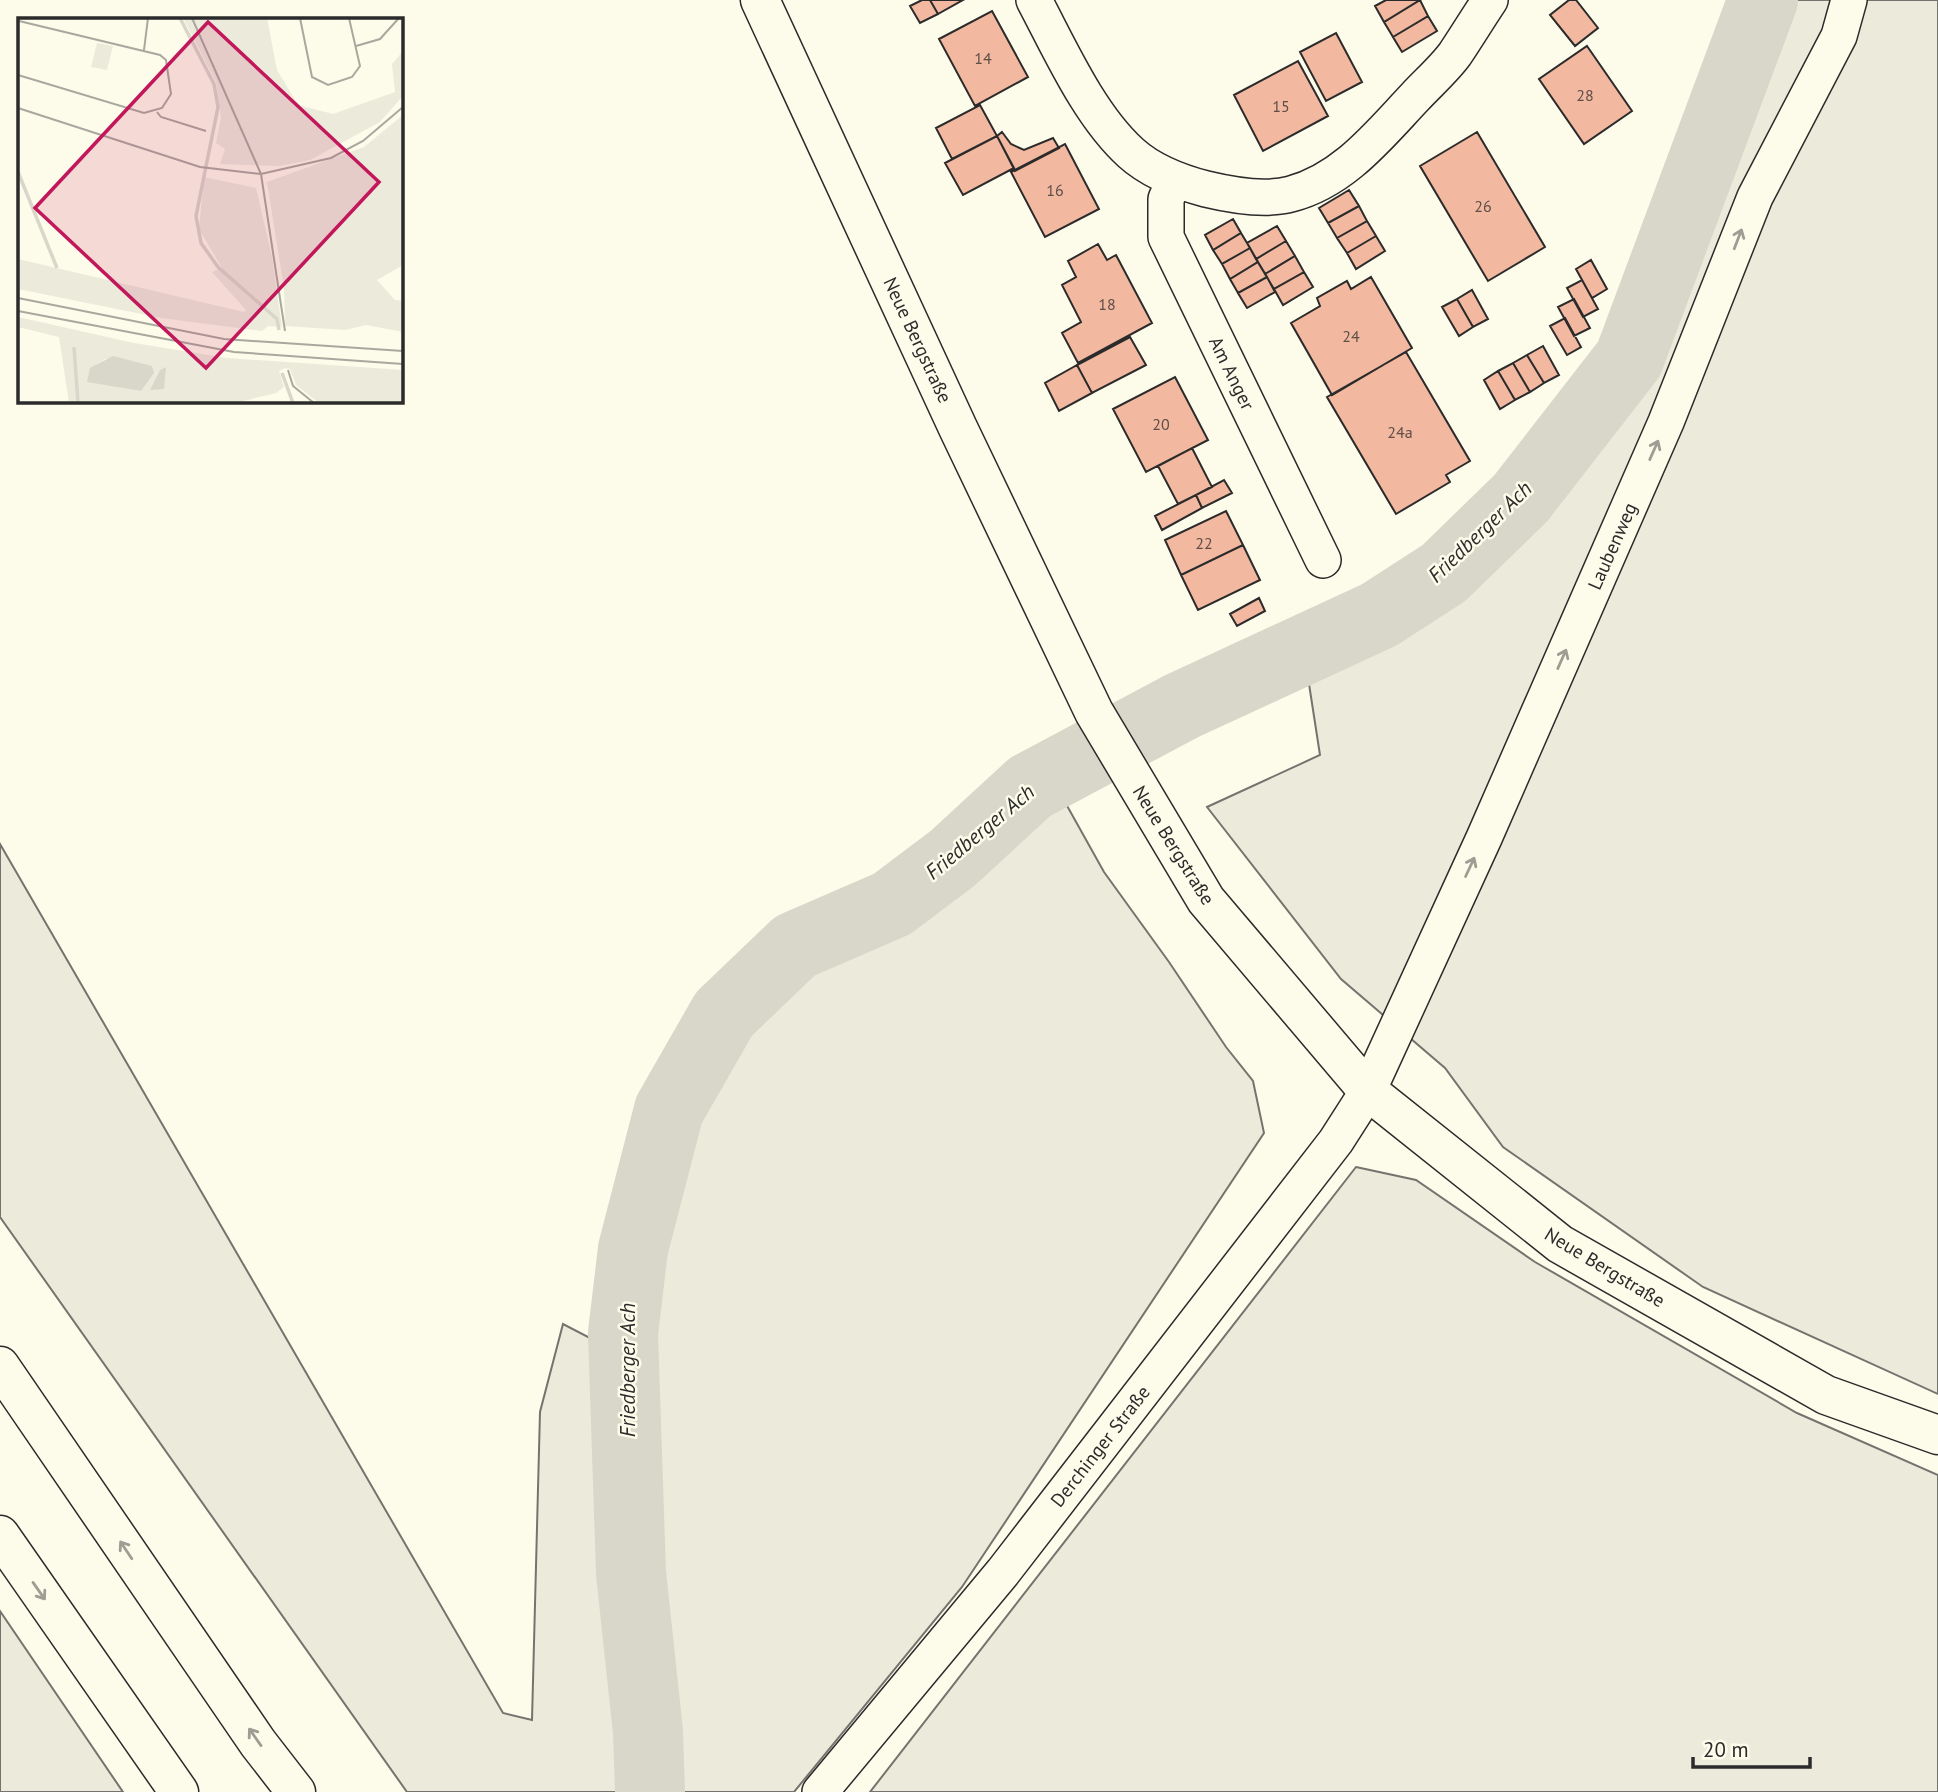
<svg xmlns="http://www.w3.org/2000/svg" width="1938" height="1792" font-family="'PT Sans',sans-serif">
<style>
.green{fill:#ecebdb;stroke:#74746e;stroke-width:2}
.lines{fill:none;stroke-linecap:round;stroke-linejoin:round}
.river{stroke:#d8d7c9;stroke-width:70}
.building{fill:#f2b8a0;stroke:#2b2b2b;stroke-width:2}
.street-casing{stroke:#2b2b2b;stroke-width:38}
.secondary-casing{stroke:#2b2b2b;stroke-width:41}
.highway-casing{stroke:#2b2b2b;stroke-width:41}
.street{stroke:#fdfbea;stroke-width:35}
.secondary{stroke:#fdfbea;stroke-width:38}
.highway{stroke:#fdfbea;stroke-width:38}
.oneway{stroke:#9e9d94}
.labels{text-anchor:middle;stroke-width:5;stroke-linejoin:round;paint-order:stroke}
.number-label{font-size:16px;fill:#5d4e48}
.street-label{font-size:19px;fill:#2b2b2b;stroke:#fdfbea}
.water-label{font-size:21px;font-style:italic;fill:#2b2b2b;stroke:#fdfbea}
.inset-river{fill:none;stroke:#d8d7c9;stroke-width:3.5}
.inset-road{fill:none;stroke:#a9a89e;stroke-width:2}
.view{fill:#c2185b;fill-opacity:0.15;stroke:#c2185b;stroke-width:3.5}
.inset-edge{fill:none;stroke:#2b2b2b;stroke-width:3.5}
</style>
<rect width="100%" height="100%" fill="#fdfbea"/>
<!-- green -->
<path class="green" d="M1780 0H1938V1394L1703 1287 1503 1147 1445 1068 1341 979 1207 807 1320 755 1307 671 1409 624 1472 577 1541 502 1650 361Z
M1056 786 1104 872 1169 962 1226 1047 1253 1081 1264 1133 962 1587 794 1792H407L0 1217V844L503 1713 532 1720 540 1412 563 1324 642 1365 662 1246 693 1117 739 1025 801 963 899 928 925 912Z
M1356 1167 1416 1180 1535 1262 1797 1413 1938 1475V1792H870Z
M0 1611 123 1792H0Z"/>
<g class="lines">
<!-- river -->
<path class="river" d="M650 1792 648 1732 631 1573 623 1333 633 1249 669 1110 724 1014 795 946 892 904 953 858 1030 787 1182 706 1379 615 1444 573 1521 498 1629 359 1763 0"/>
</g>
<!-- building -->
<path class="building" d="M922 0H930L938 14 920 23 910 6Z
M930 0H963L938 14Z
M1386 0H1420L1384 22 1375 6Z
M1420 0 1428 16 1393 37 1384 22Z
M1569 0H1576L1598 28 1575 46 1550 15Z
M992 11 1028 77 975 106 939 39Z
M1428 16 1437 31 1402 52 1393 37Z
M1336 33 1362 82 1326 101 1300 52Z
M1587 46 1632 111 1584 144 1539 79Z
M1298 61 1328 116 1263 151 1234 95Z
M980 105 997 136 952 159 936 128Z
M1002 132 1011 144 1024 150 1053 138 1059 148 1015 171 997 136Z
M1477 132 1545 247 1488 281 1420 166Z
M997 136 1014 168 963 195 945 163Z
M1065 144 1099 209 1045 237 1011 172Z
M1349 190 1359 206 1328 223 1319 208Z
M1359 206 1367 221 1337 238 1328 223Z
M1233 219 1241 233 1213 250 1205 235Z
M1367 221 1376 236 1347 253 1337 238Z
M1277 226 1286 241 1256 259 1247 243Z
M1241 233 1250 248 1222 264 1213 250Z
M1376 236 1385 251 1356 269 1347 253Z
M1286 241 1295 256 1265 274 1256 259Z
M1098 244 1107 260 1116 255 1152 323 1078 363 1062 333 1081 322 1062 285 1076 277 1068 261Z
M1250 248 1258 262 1230 279 1222 264Z
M1295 256 1304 272 1274 289 1265 274Z
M1591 260 1607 289 1592 298 1576 269Z
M1258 262 1267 277 1238 293 1230 279Z
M1304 272 1313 287 1283 305 1274 289Z
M1267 277 1275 292 1247 308 1238 293Z
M1371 277 1412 348 1332 395 1291 323 1320 306 1317 298 1347 281 1351 289Z
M1582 280 1598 309 1583 317 1567 288Z
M1472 290 1488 319 1473 327 1457 299Z
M1457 299 1473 327 1459 336 1442 307Z
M1574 299 1590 328 1574 336 1558 307Z
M1565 318 1581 347 1567 355 1550 326Z
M1130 337 1146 365 1092 393 1077 365Z
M1543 346 1559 375 1544 383 1527 355Z
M1406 352 1470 461 1446 475 1450 482 1396 514 1327 397Z
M1527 355 1544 383 1530 392 1513 363Z
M1513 363 1530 392 1515 400 1498 371Z
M1077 365 1092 393 1059 411 1045 383Z
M1498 371 1515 400 1500 409 1484 380Z
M1175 377 1208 440 1146 472 1113 409Z
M1192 448 1212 487 1178 504 1158 466Z
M1224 480 1232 493 1202 508 1196 495Z
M1196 495 1202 508 1162 530 1155 516Z
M1226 511 1243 545 1181 575 1165 540Z
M1243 545 1260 580 1198 610 1181 575Z
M1259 598 1265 611 1237 626 1230 614Z"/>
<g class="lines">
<!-- street casing -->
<g class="street-casing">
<path id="street" d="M1034 0C1060 49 1089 115 1131 153 1152 172 1179 182 1206 189 1231 195 1266 201 1291 194 1344 180 1379 135 1415 97 1428 83 1444 69 1455 54 1467 36 1478 18 1490 0
M1174 181 1166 199V237L1323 560
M820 1792 1003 1572 1336 1141 1368 1091 1484 838 1666 422 1755 197 1839 36 1849 0"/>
</g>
<!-- secondary casing -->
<g class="secondary-casing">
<path id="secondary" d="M760 0 958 428 1094 712 1206 900 1368 1091 1560 1244 1826 1395 1938 1435"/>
</g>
<!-- highway casing -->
<g class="highway-casing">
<path id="highway" d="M0 1366 258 1743 296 1792
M0 1535 179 1792"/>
</g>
<!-- street -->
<use href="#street" class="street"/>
<!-- secondary -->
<use href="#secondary" class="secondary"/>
<!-- highway -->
<use href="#highway" class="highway"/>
</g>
<!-- one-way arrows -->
<defs><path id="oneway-shaft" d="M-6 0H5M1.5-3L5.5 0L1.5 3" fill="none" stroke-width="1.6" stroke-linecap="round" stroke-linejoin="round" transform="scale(1.75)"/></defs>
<g class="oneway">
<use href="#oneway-shaft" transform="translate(1738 239) rotate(-69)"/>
<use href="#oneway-shaft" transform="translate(1654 450) rotate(-66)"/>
<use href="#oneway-shaft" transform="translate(1562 659) rotate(-66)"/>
<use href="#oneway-shaft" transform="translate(1470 867) rotate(-65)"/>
<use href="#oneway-shaft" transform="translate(126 1550) rotate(-124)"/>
<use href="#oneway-shaft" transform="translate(39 1591) rotate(55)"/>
<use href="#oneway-shaft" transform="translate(255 1737) rotate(-125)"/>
</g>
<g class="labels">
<!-- number labels -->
<g class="number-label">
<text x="983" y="64">14</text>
<text x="1585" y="101">28</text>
<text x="1281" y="112">15</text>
<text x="1055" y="196">16</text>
<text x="1483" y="212">26</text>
<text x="1107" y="310">18</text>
<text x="1351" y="342">24</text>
<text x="1161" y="430">20</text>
<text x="1400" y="438">24a</text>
<text x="1204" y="549">22</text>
</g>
<!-- street labels -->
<g class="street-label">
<text transform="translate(918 340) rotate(65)" y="7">Neue Bergstraße</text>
<text transform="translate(1232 373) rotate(64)" y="7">Am Anger</text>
<text transform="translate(1612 546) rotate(-66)" y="7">Laubenweg</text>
<text transform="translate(1174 845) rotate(58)" y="7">Neue Bergstraße</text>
<text transform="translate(1605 1267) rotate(31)" y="7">Neue Bergstraße</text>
<text transform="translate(1100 1446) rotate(-52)" y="7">Derchinger Straße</text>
</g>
<!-- water labels -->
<g class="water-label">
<text transform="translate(1480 532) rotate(-44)" y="7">Friedberger Ach</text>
<text transform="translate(980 832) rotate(-40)" y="7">Friedberger Ach</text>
<text transform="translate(628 1370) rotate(-90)" y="7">Friedberger Ach</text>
</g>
</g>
<!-- overview -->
<g transform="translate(18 18)">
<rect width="385" height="385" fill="#fdfbea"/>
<path d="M165 0H249L259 52 280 87 315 96 377 74 374 46 385 33V78L362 104 292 142 261 148 202 146 207 131 198 125 203 100 198 64ZM79 25 95 28 89 52 73 49ZM385 97V247L359 262 377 282 385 283V314L348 307 327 312 267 308 266 270 249 164 346 129ZM186 159 238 170 254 239 264 309 250 308 244 313 143 300 0 271V241L226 294 228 292 194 254 204 250 181 211ZM0 299 116 325 209 340 385 352V385H301L278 367 272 351 267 350 261 353 266 369 258 375 217 385H51L41 319 0 309ZM87 341 112 345 131 361 123 373 85 366 79 347Z" fill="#ecebdb" fill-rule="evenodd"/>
<path d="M95 338 134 348 136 355 123 373 69 364 72 350ZM148 349 146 371 132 372 142 352Z" fill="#d8d7c9"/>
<path class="inset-river" d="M162 0 196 66 200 89 178 198 183 225 200 249 259 301 261 312M0 154 39 250M56 329 60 385M264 355 275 385"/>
<path class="inset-road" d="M174 0 243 156 267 313M282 0 294 59 310 67 334 59 342 48 331 0M338 28 362 21 381 0M126 32 130 0M0 57 126 95 144 90 153 76 148 42 142 37 1 3M0 90 182 149 243 156 313 140 345 123 385 89M139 94 143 99 188 113M0 280 206 321 385 333M0 293 216 334 385 346M270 352 275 368 296 385"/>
<path class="view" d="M190 4 361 164 188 350 17 190Z"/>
<rect width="385" height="385" class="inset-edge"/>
</g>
<!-- scale -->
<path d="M1693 1757v10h117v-10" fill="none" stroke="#2b2b2b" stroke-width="3.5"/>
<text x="1703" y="1757" font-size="21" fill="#2b2b2b" stroke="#fdfbea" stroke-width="5" paint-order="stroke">20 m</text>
</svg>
